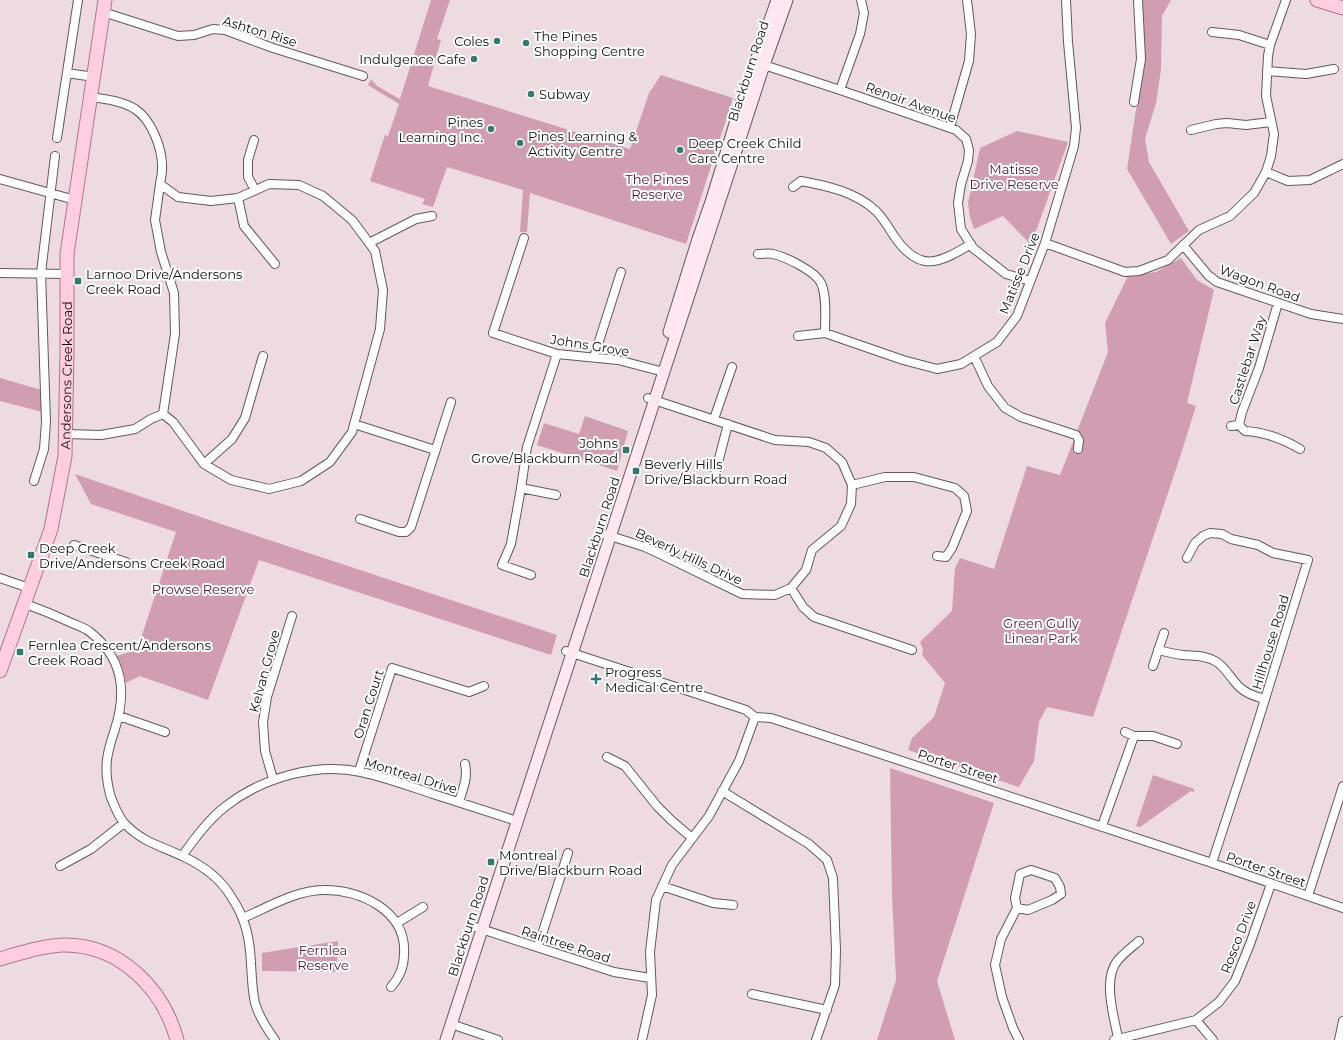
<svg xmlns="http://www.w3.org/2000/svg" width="1343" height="1040" font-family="Montserrat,sans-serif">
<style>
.green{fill:#d19eb1}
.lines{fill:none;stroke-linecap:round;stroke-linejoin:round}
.street-casing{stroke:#67575d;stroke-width:10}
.secondary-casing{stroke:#67575d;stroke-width:13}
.primary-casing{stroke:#ac768b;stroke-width:15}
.street{stroke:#fff;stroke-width:8}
.secondary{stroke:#fee7f0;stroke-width:11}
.primary{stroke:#fecee0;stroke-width:13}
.poi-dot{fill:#34796d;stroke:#fff;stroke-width:1.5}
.labels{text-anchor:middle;stroke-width:4;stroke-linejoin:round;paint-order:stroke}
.street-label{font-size:13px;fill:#150f11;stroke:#fff}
.poi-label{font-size:13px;fill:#150f11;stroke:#fff;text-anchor:start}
.park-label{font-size:13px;fill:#581135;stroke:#fff}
</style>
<rect width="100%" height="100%" fill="#eedbe2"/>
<!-- green -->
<path class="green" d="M431 0H450L437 39 441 40 428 86 630 149 649 93 661 75 733 98 686 244 530 193 527 232H520L523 190 447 167 433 207 422 204 425 199 370 181 385 135 388 136 399 104 368 85 371 79 377 86 400 99Z
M1140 0H1171L1162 16 1161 70 1156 103 1145 139 1149 162 1189 231 1171 244 1127 169 1144 57Z
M1017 131 1068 142 1031 245 1003 216 974 229 970 217 968 203 980 148Z
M1181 258 1197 280 1214 290 1187 403 1196 406 1181 454 1093 717 1047 707 1039 722 1034 761 1019 787 908 750 912 738 934 717 945 683 922 655 923 649 920 642 952 611 955 568 960 558 994 569 1027 466 1060 475 1108 352 1105 323 1128 276 1156 272Z
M0 378 45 391 46 413 0 401Z
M585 416 628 431 617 471 537 445 544 423 579 434Z
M75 474 230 527 557 635 551 655 259 560 208 700 140 676 126 683 116 656 137 650 176 532 91 504Z
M890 768 994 803 937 981 955 1040H877L896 980 892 895Z
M1153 775 1194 789V792L1191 791 1140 827 1136 826Z
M338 941 337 972 262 971V953Z"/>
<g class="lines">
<!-- street casing -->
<g class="street-casing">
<path id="street" d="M103 12 178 36 194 35 213 29 225 30 273 48 363 76
M1212 32 1239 35 1270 45
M764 65 840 90 956 130 966 139 969 150 968 161 961 184 958 203 961 229 973 248 1006 274 1030 281
M1267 71 1306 74 1334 69
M67 73 94 77
M840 90 860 34 864 13 861 0
M91 97C106 99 122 101 135 109 152 120 163 150 162 169 162 174 161 179 160 184L178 197 211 201 238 198 269 184 299 185 323 196 352 220 375 251 383 290 380 329 352 432 330 462 301 481 269 489 231 480 204 464 173 422 163 414
M1134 102 1141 59 1138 0
M950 127 969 61 971 34 967 0
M1191 130 1216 124 1227 123 1246 125 1271 122
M57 138 78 0
M254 140 248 160V177L255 190
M1266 172 1288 181 1310 180 1343 164
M0 179 75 200
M160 184 155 220 161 252 174 293 175 334 163 414
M793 187 801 181C828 186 856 192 876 211 883 218 889 228 894 236 919 273 938 264 971 244
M238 198 244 226 275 264
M524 238 493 333 557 354 618 360 664 372
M369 243 416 219 432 216
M1045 243 1125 272 1139 271 1168 260 1199 230 1230 216 1254 193 1266 172 1271 156 1274 134 1266 96 1268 56 1270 45 1286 0
M1183 245 1208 275 1217 282 1311 314 1343 319
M758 254C763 254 769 253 773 254 786 257 815 271 821 283 827 296 825 318 825 333
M0 273 66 274
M1278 303 1259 368 1242 412 1239 425 1245 431C1265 432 1283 439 1300 449
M798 336 825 333 903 360 937 369 961 364 997 342 1017 316 1045 243 1074 146 1076 128 1068 42 1066 0
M974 356 988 386 1005 408 1021 417 1076 435 1079 440 1078 449
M594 357 621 272
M714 419 732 367
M354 424 435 450
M1231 426 1239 425
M66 434 101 435 135 429 151 419 163 414
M204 464 232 439 245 418 263 356
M715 474 728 424
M34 481 44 449 46 422 41 273 55 156
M852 485 885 477H914L955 488 964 496 967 511 952 548 946 557 937 556
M521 488 556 495
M360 519 399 532H406L411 527 451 402
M604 534 645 547 658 553 742 594 775 595 791 588 806 570 812 550 841 526 851 504 852 485 842 462 826 448 809 442 775 440 648 398
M74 545 126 562
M1187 558 1195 543 1203 536 1210 533 1222 534 1231 539 1258 545 1273 553 1308 560 1257 725 1212 863
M531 575 502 565 511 544 521 488 527 447 557 354
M0 578 29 588
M791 588 803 607 814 617 912 650
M23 603C40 609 57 616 74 624 79 626 85 628 90 632 123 658 127 691 115 729 108 750 104 764 108 785 109 790 110 796 112 800 115 807 119 818 125 824 144 843 159 845 182 856 202 865 221 879 232 898 246 919 250 940 251 964 252 977 252 990 255 1003 259 1017 267 1029 275 1040
M1158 650C1166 652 1174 654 1183 655 1194 656 1205 655 1215 661 1224 666 1228 674 1234 681 1242 692 1253 696 1265 699
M566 651 746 710 755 717 771 718 1212 863 1343 908
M1153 666 1164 633
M119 716 165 732
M1125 732 1134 736H1153L1177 744
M607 757 625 766 657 806 671 820 692 838
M359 771 392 668 469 692 484 686
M273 779 265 751 263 722 267 697 292 616
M722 791 809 844 827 860 833 878 836 950 835 985 816 1040
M459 802C463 788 468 779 465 764
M1102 826 1134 736
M182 856C195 838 209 819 226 806 262 778 316 762 361 772 385 777 409 786 433 794 461 803 489 812 517 821
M60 866 91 849 124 823
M662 886 713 903 733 905
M1308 896 1343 786
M1017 908 1028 910 1052 900 1061 894 1060 887 1055 878 1031 870 1020 874 1015 898 1017 908 1001 939 995 965 1002 997 1013 1028 1019 1040
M243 918C266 908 297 890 323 890 360 889 407 911 404 954 404 967 400 977 391 987
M397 923 423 907
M475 927 614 972 650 978
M538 947 568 853
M752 994 827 1010
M1196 1020 1213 1040
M451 1024 498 1040
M1118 1038C1114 1016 1102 979 1118 960 1124 953 1132 947 1139 941
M642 1040 652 995 650 952 656 900 672 865 709 816 739 761 755 717
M1114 1040 1196 1020 1219 1002 1235 981 1250 944 1271 884
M1339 1040 1343 1021"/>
</g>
<!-- secondary casing -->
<g class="secondary-casing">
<path id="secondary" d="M669 332 698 239 711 202 742 101 777 0
M446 1040 764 65 787 0"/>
</g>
<!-- primary casing -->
<g class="primary-casing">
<g id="primary">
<path d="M1317 0 1343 8"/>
<path id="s1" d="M0 671 51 529 65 456 67 352V254L105 0"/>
<path d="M0 959C20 953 42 946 63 945 119 944 163 988 177 1040"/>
</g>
</g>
<!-- street -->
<use href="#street" class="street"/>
<!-- secondary -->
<use href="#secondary" class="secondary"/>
<!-- primary -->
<use href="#primary" class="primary"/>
</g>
<!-- markers -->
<g class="poi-dot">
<circle cx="497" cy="41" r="4"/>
<circle cx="526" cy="43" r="4"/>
<circle cx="474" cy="59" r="4"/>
<circle cx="531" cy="94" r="4"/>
<circle cx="491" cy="129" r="4"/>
<circle cx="520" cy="143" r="4"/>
<circle cx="680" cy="150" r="4"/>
<rect x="74" y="277" width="8" height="8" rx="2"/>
<rect x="622" y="446" width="8" height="8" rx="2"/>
<rect x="632" y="467" width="8" height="8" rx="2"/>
<rect x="27" y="551" width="8" height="8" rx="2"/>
<rect x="16" y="648" width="8" height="8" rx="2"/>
<path d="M594 673h4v4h4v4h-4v4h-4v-4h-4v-4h4z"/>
<rect x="487" y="858" width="8" height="8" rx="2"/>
</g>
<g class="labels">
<!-- street labels -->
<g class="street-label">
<text transform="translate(260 31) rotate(17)" y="5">Ashton Rise</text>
<text transform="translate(748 71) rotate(-72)" y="5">Blackburn Road</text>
<text transform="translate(911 102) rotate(20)" y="5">Renoir Avenue</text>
<text transform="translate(1019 273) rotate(-68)" y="5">Matisse Drive</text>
<text transform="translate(1260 283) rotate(20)" y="5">Wagon Road</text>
<text transform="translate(590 345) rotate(9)" y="5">Johns Grove</text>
<text transform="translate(1247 360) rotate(-72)" y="5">Castlebar Way</text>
<text dy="5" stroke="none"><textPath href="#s1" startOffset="306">Andersons Creek Road</textPath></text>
<text transform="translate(599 527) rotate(-72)" y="5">Blackburn Road</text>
<text transform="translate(689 556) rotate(25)" y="5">Beverly Hills Drive</text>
<text transform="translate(1270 642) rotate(-73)" y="5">Hillhouse Road</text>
<text transform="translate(264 671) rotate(-75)" y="5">Kelvan Grove</text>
<text transform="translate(368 704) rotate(-72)" y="5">Oran Court</text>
<text transform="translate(958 766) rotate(18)" y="5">Porter Street</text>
<text transform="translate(411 775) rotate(17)" y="5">Montreal Drive</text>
<text transform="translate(1266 869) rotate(19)" y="5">Porter Street</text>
<text transform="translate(468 926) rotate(-72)" y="5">Blackburn Road</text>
<text transform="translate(1238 937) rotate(-69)" y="5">Rosco Drive</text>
<text transform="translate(566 944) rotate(18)" y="5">Raintree Road</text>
</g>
<!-- poi labels -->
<g class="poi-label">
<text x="534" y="41">The Pines<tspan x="534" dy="15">Shopping Centre</tspan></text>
<text x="489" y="46" text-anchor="end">Coles</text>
<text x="466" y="64" text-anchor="end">Indulgence Cafe</text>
<text x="539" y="99">Subway</text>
<text x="483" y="127" text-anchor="end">Pines<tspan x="483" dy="15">Learning Inc.</tspan></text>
<text x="528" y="141">Pines Learning &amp;<tspan x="528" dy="15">Activity Centre</tspan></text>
<text x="688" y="148">Deep Creek Child<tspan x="688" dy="15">Care Centre</tspan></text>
<text x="86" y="279">Larnoo Drive/Andersons<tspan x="86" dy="15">Creek Road</tspan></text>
<text x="618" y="448" text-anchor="end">Johns<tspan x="618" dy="15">Grove/Blackburn Road</tspan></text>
<text x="644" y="469">Beverly Hills<tspan x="644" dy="15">Drive/Blackburn Road</tspan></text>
<text x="39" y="553">Deep Creek<tspan x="39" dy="15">Drive/Andersons Creek Road</tspan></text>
<text x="28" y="650">Fernlea Crescent/Andersons<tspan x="28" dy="15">Creek Road</tspan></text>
<text x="605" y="677">Progress<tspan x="605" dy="15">Medical Centre</tspan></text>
<text x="499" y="860">Montreal<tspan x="499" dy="15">Drive/Blackburn Road</tspan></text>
</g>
<!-- park labels -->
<g class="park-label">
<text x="1014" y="174">Matisse<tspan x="1014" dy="15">Drive Reserve</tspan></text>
<text x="657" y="184">The Pines<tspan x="657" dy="15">Reserve</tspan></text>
<text x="203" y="594">Prowse Reserve</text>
<text x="1041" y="628">Green Gully<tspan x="1041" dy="15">Linear Park</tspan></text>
<text x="323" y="955">Fernlea<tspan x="323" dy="15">Reserve</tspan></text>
</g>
</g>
</svg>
